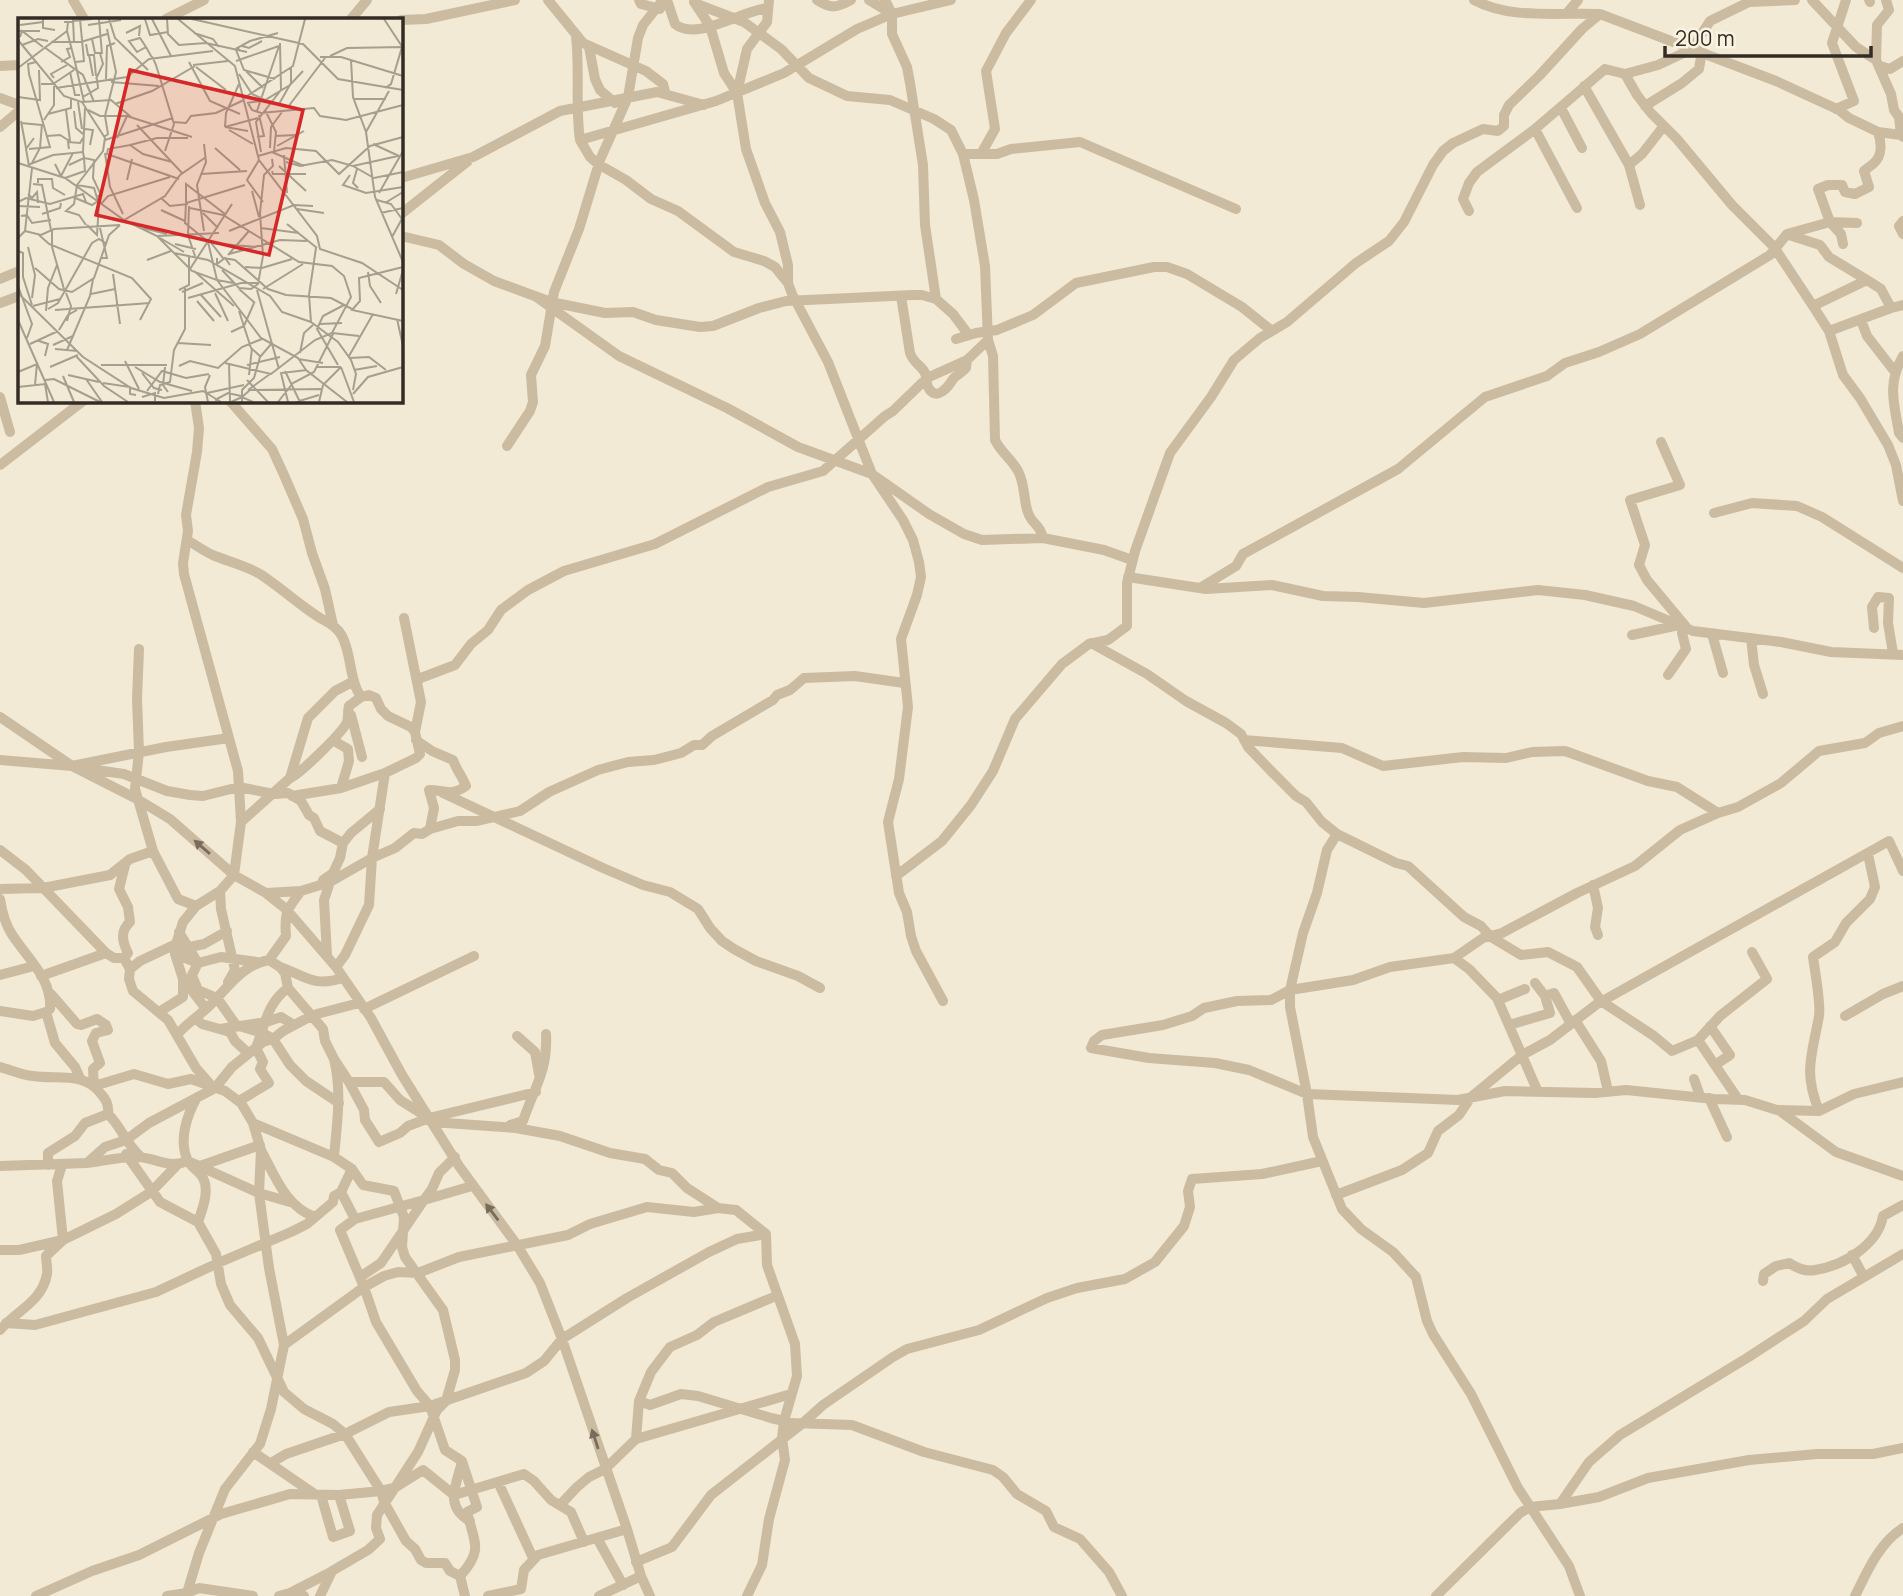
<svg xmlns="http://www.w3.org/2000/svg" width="1903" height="1596" font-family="Manrope,sans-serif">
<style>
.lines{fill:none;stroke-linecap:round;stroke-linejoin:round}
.minor{stroke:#cbbba1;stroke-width:10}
.oneway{fill:#786c5c}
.inset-road{fill:none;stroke:#a69e8e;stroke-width:2}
.view{fill:#d62828;fill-opacity:0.15;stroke:#d62828;stroke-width:3.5}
.inset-edge{fill:none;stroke:#342c24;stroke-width:3.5}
</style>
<rect width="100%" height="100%" fill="#f2ead5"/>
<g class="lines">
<!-- minor -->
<path class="minor" d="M73 0 84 19
M548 0 583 43 646 71 663 84 665 92
M639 0 641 4 660 9
M667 0 675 24C697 42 742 10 768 8
M817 0C831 9 837 8 851 0
M869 0 892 14
M885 0 892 14V34L907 67 910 83 923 165 925 225 936 299 953 314 968 334
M1474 0C1512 20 1558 12 1600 14
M1812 0 1856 47 1876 60
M1869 0 1870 2
M1886 0 1889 10 1877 25 1876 60 1891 94 1894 110 1899 117 1901 135
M694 2 710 26 724 73 737 93 747 49 767 22 769 0
M1568 12 1578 0
M166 19 204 0
M351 19 367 0
M401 20 426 19 515 0
M576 36C580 71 575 106 580 140L716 101 784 73 857 29 892 14 951 0
M589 47 595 79 600 90 615 103
M0 66 19 65
M1880 66 1890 69 1903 61
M1625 74 1637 95 1651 113 1677 139 1732 205 1774 247 1813 306 1829 331 1843 375 1860 398 1888 445 1896 465 1903 501
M1584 86 1629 165 1640 205
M737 93 746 149 765 203 780 232 788 265V283L792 294 828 362 872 474 903 520 913 540 919 562 921 577 917 595 901 639 908 707 899 779 888 822 899 893 907 912 911 936 916 951 943 1001
M0 98 19 105
M1645 106 1682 83 1699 69 1702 51
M1561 108 1582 148
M1836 109 1854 101 1832 43 1846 0
M0 127 19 111
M580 140 590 157 598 164 626 180 651 199 678 211 734 252 764 261 775 267 788 283
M963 154H997L1011 149 1080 142 1236 209
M981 154 995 129 986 71 1006 33 1031 0
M1629 165 1642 154 1663 127
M401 178 473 157 560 111 657 92 704 105
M1577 208 1535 129 1605 69 1625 74 1658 65 1692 49 1710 21 1749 2 1795 0
M1469 211 1463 199 1469 183 1477 172 1535 129
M401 214 468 161
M1903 221 1899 226 1903 234
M1830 222 1857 223
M1830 222 1841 234 1843 244
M1789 235 1820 245 1829 257 1867 280
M401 236 439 245 464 264 494 281 551 302 605 313 633 312 656 320 700 327 713 326 759 308 786 301 913 295H922L936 299
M0 279 19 271
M535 296 619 356 727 408 798 447 872 474 929 514 964 534 982 540 1043 538C1040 524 1033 525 1029 515 1023 503 1026 486 1018 471 1012 459 1002 454 995 440L993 356 988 340
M901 296 910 353C913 362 919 364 924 371 927 376 926 382 928 387 936 403 949 386 953 379 956 375 962 373 966 368L967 360
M0 303 19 296
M1813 306 1867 280 1881 289 1891 308 1903 305
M1861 320 1867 336 1895 372
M1829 331 1891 308
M956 339 976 333 997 330 1033 315 1076 283 1154 267H1167L1187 274 1242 307 1272 331
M1903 356C1887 384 1894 403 1899 433L1903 438
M0 397 10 432
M195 401 199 428 197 452 186 515 188 531 183 563 184 574 238 771 241 822 234 875 220 891 196 906 183 922 176 944 175 954 183 979 206 1009
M230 401 272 449 284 475 303 519 312 553 325 589 333 625
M1661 442 1680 485 1630 500 1645 545 1639 565 1647 580 1687 628 1682 633 1686 649 1668 675
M507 446 530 411 533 402 531 375 545 346 554 292 579 229 600 160 628 97 638 38 643 25 663 0
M0 465 83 401
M1714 513 1752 503 1797 506 1822 517 1903 568
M1043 538 1104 550 1132 560
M187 540C196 545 205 552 215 556 230 562 246 566 260 574 280 587 297 603 317 616 326 622 336 625 342 636 352 655 349 680 361 697L369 695 376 698 381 709 388 716 411 727 415 732 420 754 416 758 385 773 341 788 292 796
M1128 577 1206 589 1272 585 1323 596 1358 597 1424 603 1538 590 1585 595 1634 606 1693 631 1781 642 1831 652 1903 655
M1200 588 1236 566 1243 554 1398 469 1485 397 1547 376 1565 363 1599 352 1640 334 1770 255 1787 234 1830 222 1818 189 1828 185H1842L1845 192 1855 194 1869 187 1864 171C1867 168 1871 166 1874 163 1883 155 1881 141 1878 132
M404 618 421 702 415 732
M1874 628 1872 607 1878 597 1889 598 1888 623 1893 653
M1712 634 1723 673
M1632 635 1679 625
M1751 638 1754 665 1763 694
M1091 643 1147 674 1186 701 1226 723 1241 734 1248 747 1272 772 1296 796 1306 802 1322 822 1337 834 1396 863 1408 866 1464 917 1481 926 1491 937 1521 955 1548 952 1577 967 1601 1001 1654 1036 1672 1051 1698 1040
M139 649 137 699 139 752 135 789 153 851
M418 679 455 665 471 644 488 630 501 610 528 590 564 571 655 544 768 487 823 471 885 416 893 411 927 378 967 360 988 340 985 266 974 200 963 154 951 130 934 119 890 100 847 96 826 86 809 78 781 49 744 22 697 4
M351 715 362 757
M0 717 72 766 137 799 170 819 234 875 266 893 286 909 336 967 371 1018 402 1075 459 1166 517 1245 540 1283 562 1339 627 1529 641 1576 650 1596
M1244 740 1342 748 1383 766 1463 757 1506 758 1532 752 1565 751 1648 781 1677 787 1718 813 1738 807 1781 783 1819 751 1865 743 1879 733 1903 726
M334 741 348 749 349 761 341 788
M0 760 72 766 166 747 229 738
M82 768 124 774 167 791 190 795 203 796 239 787 274 794 288 793 301 801 309 815 314 818 320 831 343 843
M290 778C299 775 343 732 347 722 349 717 347 712 349 706L361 697
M443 793 603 868 643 885 670 892 698 909 710 928 722 941 734 949 756 961 798 976 820 988
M1718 813 1680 830 1635 866 1577 893 1502 933 1483 938 1454 958 1390 967 1353 980 1290 990 1271 1000 1237 1001 1204 1008 1192 1016 1163 1025 1102 1035 1094 1041 1091 1048 1149 1058 1215 1063 1249 1070 1307 1094 1409 1098 1458 1100 1505 1091 1595 1093 1626 1090 1714 1099 1745 1100 1777 1110 1819 1111 1854 1094 1903 1082
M241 822 290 778 308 718 335 691 354 681
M430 829 458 821H477L520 811 549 792 598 770 628 762 654 760 681 753 694 745H702L712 736 773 700 777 695 790 690 804 678 855 676 904 683
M1337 834 1327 850 1317 893 1303 933 1290 990V1007L1307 1094 1313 1137 1342 1209 1361 1229 1393 1252 1416 1277 1427 1321 1433 1334 1471 1394 1518 1488 1569 1566 1580 1596
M0 850 26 870 106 953 114 958H124L130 969 140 961 176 944
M896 876 942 841 971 805 993 771 1015 719 1062 664 1089 644 1108 640 1127 626V583L1135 551 1170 453 1211 397 1234 360 1260 338 1287 322 1356 263 1389 241 1404 222 1433 165 1443 151 1453 143 1483 129 1498 131 1504 126V115L1509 105 1539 76 1582 29 1600 14 1776 81 1839 110 1849 118 1878 132 1901 135 1903 137
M323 880 333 873 340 858 343 843 351 833 380 809
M1593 885 1598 908 1595 927 1598 935
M0 889 43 888 110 875 130 859 153 851 178 899 196 906
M220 891 221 909 235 970 228 982
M266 893 301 891 330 882 372 858 395 848 414 833 422 834 430 829 434 808 429 790C445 790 450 797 466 786 462 776 456 769 453 760L432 751 416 740
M0 899C2 912 5 925 13 936 29 960 52 979 50 1009L46 1012 55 1043 75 1067 80 1078
M179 932 198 963 192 975 198 990 217 998 236 1025 263 1033 273 1039 290 1065 306 1081 339 1103
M185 948 204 944 227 931
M175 954 198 963 221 957 257 962
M327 955 324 900 330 882
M124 958 128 953C122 941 120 931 130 922L128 907 119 889 125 865
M1454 958 1469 969 1497 998 1538 1092
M269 960 280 967 285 973 288 988 323 1029 325 1041 334 1059 349 1082 364 1110 365 1120 379 1142 400 1133 408 1126 429 1118 536 1092
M280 967C308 977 313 987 343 978
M336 967 345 955 369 905 372 858 385 773
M130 969 129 979 133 991 168 1020 196 1068 210 1084
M0 975 34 966
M41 976 106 953
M51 994 77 1024 81 1025 97 1019 106 1025 108 1030 96 1033 92 1041 100 1063 93 1069 94 1086
M1545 996 1554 993 1571 1024
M1498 1000 1525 989
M364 1009 474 956
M0 1011 33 1016 46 1012
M159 1012 183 997V979
M1845 1016 1883 994 1903 986
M195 1018 202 1024 230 1032 235 1041 248 1053
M1575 1020 1601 1061 1608 1091
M1509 1025 1550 1013 1545 996 1535 983
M1710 1026 1730 1055 1715 1065
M220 1029 266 1022 281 1017 294 1025
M177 1035C185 1025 196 1018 206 1009 226 991 240 965 269 960L286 936C284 913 287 909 301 891
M517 1036 535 1052 539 1074
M0 1067C11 1070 22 1075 33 1076 57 1080 85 1071 101 1094 107 1100 109 1106 108 1114 123 1129 125 1143 141 1157
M1694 1079 1700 1096
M349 1082H384L400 1100 427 1117
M94 1086 134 1074 168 1084 191 1079 225 1091 241 1103 253 1123 261 1150 259 1193 269 1268 284 1345 271 1409 260 1444 225 1489 199 1553 187 1593
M197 1097C187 1115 178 1141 188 1161 192 1168 200 1172 203 1178 210 1191 202 1210 198 1222L216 1254 221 1284 230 1305 258 1338 284 1392 304 1409 333 1424 345 1434 381 1491 384 1502 406 1541 415 1549 421 1560 426 1563H445L450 1571 460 1576
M1709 1098 1727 1137
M1738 1099 1698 1040 1720 1016 1767 979 1752 952
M239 1101 269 1083 260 1069 263 1062 256 1048C265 1025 267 1003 288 988
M1780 1111 1836 1152 1903 1176
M1819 1111C1803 1071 1812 1056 1819 1016 1821 1003 1815 972 1813 957L1835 942 1846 923 1870 899 1875 887 1868 854
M432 1122 516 1128 560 1136 610 1153 645 1159 659 1170 672 1173 687 1188 718 1208
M253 1123 334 1157
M510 1125 523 1121C534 1088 548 1071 546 1034
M261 1150C275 1176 286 1207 315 1217
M126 1154 160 1202 198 1222
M455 1157 439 1173 432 1189 424 1200 355 1219 340 1230 364 1287 376 1322 417 1391 430 1406 445 1450 462 1461 477 1507 467 1512C474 1542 484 1550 460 1576L465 1596
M87 1163C104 1161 122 1156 138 1157 157 1158 167 1169 188 1161L259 1193 290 1202
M48 1165V1153L75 1136 85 1123 108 1114
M0 1166 87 1163 105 1147 126 1140 149 1123 215 1088 232 1067 263 1042 273 1039 283 1031 313 1015 359 1003
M200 1166 260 1145
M352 1169 341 1192 355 1219
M1336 1195 1402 1170 1428 1153 1438 1131 1459 1115 1471 1097 1522 1055 1550 1040 1597 1004 1889 841 1903 871
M0 1250H19L63 1240 57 1181 62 1165
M1852 1255 1864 1277
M360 1277 381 1263 424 1200 472 1186
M1763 1281 1764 1274 1776 1266 1789 1263C1797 1268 1805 1272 1815 1270 1843 1266 1878 1245 1883 1216L1903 1205
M6 1323 35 1325 156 1292 218 1263 291 1232 307 1224 333 1202 334 1196 341 1192
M0 1330C17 1310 42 1302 47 1274 48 1268 46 1262 46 1256L63 1240 116 1214 151 1192 178 1164
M284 1345 364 1287 384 1276 398 1272 418 1273 459 1257 568 1235 590 1224 647 1207 694 1212 718 1208 736 1210 766 1234
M639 1401 650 1405 681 1394 698 1396 771 1418 793 1423 852 1425 924 1452 993 1470 1003 1477 1017 1494 1046 1511 1054 1527 1080 1539 1109 1572 1122 1596
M636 1439 639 1401 651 1372 670 1347 697 1335 714 1322 776 1296
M253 1452 313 1493
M462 1462C456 1486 444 1506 470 1521
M271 1463 286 1454 345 1434 389 1412 430 1406 526 1373 544 1361 562 1339 627 1298 709 1252 737 1239 766 1234
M498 1482 533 1558
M321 1495 333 1537 350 1531 339 1495
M561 1504 577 1487 589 1477 605 1469 636 1439 791 1394
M1560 1504 1599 1497 1648 1478 1749 1460 1817 1454H1873L1903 1448
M597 1538 623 1585
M636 1562 672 1547 711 1495 803 1423 823 1405 893 1357 907 1349 979 1330 1047 1298 1077 1288 1125 1279 1155 1262 1184 1226 1190 1207 1188 1191 1192 1179 1262 1174 1322 1161
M290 1593 331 1572
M36 1596 92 1571 139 1555 221 1514 290 1494 339 1495 381 1491 396 1487 423 1470 454 1495 524 1474 534 1481 551 1500 571 1512 584 1542
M167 1596 187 1593 199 1588 253 1596
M279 1596 290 1593 304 1596
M320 1596 332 1571 368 1550 380 1539 376 1528 377 1515 418 1452 437 1410 446 1401 455 1370V1360L443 1310 405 1257 402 1247 404 1217 394 1191 363 1185 352 1169 334 1157C337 1123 342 1091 334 1059
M488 1596 521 1589 524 1570 538 1555 627 1529
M599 1596 641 1576
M747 1596 762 1565 769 1519 785 1460 782 1438 784 1421 797 1376 795 1344 767 1265 766 1234
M1436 1596 1520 1513 1530 1507 1560 1504 1589 1462 1620 1435 1747 1358 1804 1321 1827 1299 1903 1254
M1855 1596C1867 1572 1879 1543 1903 1528"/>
</g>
<!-- one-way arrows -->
<defs><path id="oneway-solid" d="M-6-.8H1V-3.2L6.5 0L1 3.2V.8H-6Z" transform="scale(1.75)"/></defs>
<g class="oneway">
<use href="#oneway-solid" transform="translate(202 847) rotate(-139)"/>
<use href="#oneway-solid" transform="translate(492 1212) rotate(-127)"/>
<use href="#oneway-solid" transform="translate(595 1439) rotate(-108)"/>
</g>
<!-- overview -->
<g transform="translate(18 18)">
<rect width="385" height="385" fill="#f2ead5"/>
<path class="inset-road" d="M25 1V10L37 12M55 1 56 24M62 1 66 43 57 44 66 84M81 1 84 36M91 1 97 20 130 52M127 1 132 17 150 14M134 1 153 38M149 1 150 16 161 27 188 25 229 34M160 1 217 48 241 142 299 218 302 231 344 245 385 272M174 1 285 26 320 61 385 72M366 1 385 30M46 4 74 1M2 7 25 4M70 7 103 2M0 13H22M49 13 57 44M108 15 122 8 121 18M176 15 195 21 201 29M2 19 4 13 25 29M74 21 77 35H82L85 46 78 61M0 22 46 78 64 84 87 120 85 133 59 167 76 170 80 183 74 187 55 179M33 24H63L89 16M68 26 70 37H76L78 58M4 27 20 21 30 23M224 28 231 30 244 23M26 29 65 57 76 84M128 29 119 34 111 23 122 20 128 29 133 38 135 40 138 47 156 106 147 133M218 32 226 52 257 61M222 32 219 30 232 23 260 15M71 37 75 58M312 38 329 30 384 29 373 66 367 70M302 39H323L385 58M333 42 335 79 348 114 357 179 385 244M218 43 261 28M43 44 52 39 49 31 54 30M171 44 192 83 222 96M175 47 210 43M178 49 208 72M0 50 49 13 50 4M228 53 245 70M52 54 57 77H62M221 56 234 76 247 82 272 67 285 53M36 60 33 56 49 47M88 61 89 28 97 25M93 64 141 68M23 66H35L56 52M38 70 109 59 131 41 195 33M0 79 22 82 21 52M65 79 80 70 79 61M226 80 275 48 287 1M336 81H368M60 84 64 111M64 84 93 82 113 99M229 85 248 82 272 89M230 85 234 92 243 95 296 90 302 98 328 102 385 87M97 86 134 73 177 48M261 86 273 65V49M270 89 307 40M48 92 52 123M70 92 82 98H109L174 119M247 92 258 114 256 133M56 93 58 110 65 116M239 93 261 28M30 96 53 90V81M26 102 36 87V68M3 103 8 130M155 104 168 105 173 98 198 95 226 82M3 105 24 107M119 107 165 156M207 109 240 100M207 109 230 113M207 109 208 95 221 66M67 111 75 112 72 127M211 112 235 126M348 114 371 73M29 118 42 117 53 124M257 118 278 117M86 119 90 116 87 98 98 54 89 11M239 119 246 118 241 97M99 120 109 98M87 122 155 100M355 126 381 138M112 127 139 120H170M259 128 286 113M197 130 222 152M252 130 253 109 264 94M11 131 32 129 11 56 10 46 18 44M51 131 50 124 62 125 65 120M65 134 67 90M243 134 238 104 263 72 262 25M254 134 286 148M87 135 92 169 105 196M266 137 269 175M240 138 268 130 298 133 321 156 352 128 385 119M241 142 229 162 245 184M154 144 125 136 112 127 90 131 89 136 161 161M268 144 282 148 314 142 335 148 380 138M0 145 47 160 106 202 147 178 162 157 188 139M14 145 22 130 24 106M37 146 43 158 55 135M10 147 35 137 65 134 66 140 76 142 75 160 83 177 79 178M51 147 66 140 67 154M11 148 8 131 16 120M261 148 288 173M335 148 356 160 385 154M339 151 335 165 340 170M254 153 255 156H288M183 156 229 153M332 157 325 167 348 175 385 169M47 160 67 153M109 162 114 141M20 165V161H34L35 170 47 177M15 166 24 167 33 212M59 167 56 186 48 193 61 197 68 207M234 173 241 199M361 175 385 133M10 176 14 180 19 174 20 185M143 180 152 188 170 186M359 182 373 186 384 201M0 184 8 180 32 186 65 176 68 184M168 185V166L207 196M367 185 385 174M83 186 90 178 152 159M0 188 22 189M171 188 170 217 177 238M172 190 205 197 281 244 314 248 326 258 333 279 314 315 297 322 253 356 207 345M279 191 306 195M143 192 167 203M185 195 200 210M363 195 385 190M24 196 42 190 43 185M3 198 9 197 14 205 33 202M106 202 139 218 174 253 199 262 243 320 280 340 288 352 329 384M269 206 299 230M69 207 79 217 81 185M82 210 89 240H83M125 210 149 216M243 210 281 215M34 211V229L46 271M7 213 23 217 36 211 102 207M186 213 179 167 188 144 186 126M211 213 276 187 295 188M20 216 31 226 114 260 133 281 122 302M139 218 201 215M374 219 385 199M0 220 7 213 14 150M142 220 166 234M190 221 205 240 217 242 250 271 268 277 313 280 334 291M188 222 167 205 168 185 227 167M190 224 199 262 215 265M193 225 238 229M157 226 178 231M10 229 17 257 14 280M298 230 291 277 293 304 320 324 333 342 338 356 335 372M0 233 5 235V259L14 287M156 235 190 242 252 278 264 294 293 304M211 236 262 222 289 223M210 237 231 213M199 240V246L207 240 212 247M129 242 153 233M227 249 244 250 274 241M385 249 341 260 342 283 334 292 385 303M17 250 41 271 54 274 76 260 91 217 102 207M172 251 214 186M204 252 221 270 233 271 240 266 245 238 242 195 246 157 255 148 254 141M176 253 216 288M350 254 352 268 363 285M95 256 102 306M0 268 14 306 9 320M221 271 237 285M245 271 285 246M161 272 171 267V237M239 272 261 351M164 274 185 265M0 275 65 339 113 370 146 380 185 373 203 384M48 275 53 288 49 303M197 275 210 303M73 276 97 271M378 276 385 252M183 277 203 299M170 280 223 265H240M179 283 196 303M15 288 42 281M30 291 40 285 74 225 81 221 89 226M37 292 132 285M28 293 30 270 39 247M221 293 233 330 243 339M379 301 385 328M0 302 36 384M302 306 324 305M41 312 50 297 59 292M213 314 226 308 236 285M314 315 341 318M21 323 30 326 27 338M160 325 193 327M12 326 40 313M35 327 55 318M37 331 60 333M49 332 72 278 75 261M282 335 286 315 295 307M58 338 86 368 110 384M331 338 355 296M331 340 351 339 368 352M280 341 305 345M107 343 121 371M211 345 212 384M83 347H149M229 347 262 339M320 347 299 311 305 298 326 287M161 348 172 343 200 350 224 329 244 321M32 349 60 337M117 349 142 364 174 373M147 349 145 367 150 374M299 349H323M323 349 336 384M336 352 359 348M267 353 282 384M0 354 19 346 17 367M124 355 136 370 144 372M50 357 81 364M231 357 234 330M45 358 56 384M68 361 84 384M27 362 36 361 82 384M229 362 250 384M85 365 112 369V376L118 377M0 369 27 366 30 384M230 372 252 356M129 373 144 353 168 360 191 356M189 375 226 367M140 376 142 367 152 364 156 332 167 311V270M335 376 350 359 385 349M124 379 137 375V383M224 379 232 372 303 371M197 382 210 375 223 378M190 384 187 369 192 357M213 384 224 379 235 384M224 384V372L236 360 242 339 254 325M260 384 275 365 296 354 315 316M270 384 263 355 289 352M278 384 301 377M301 384 305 367 323 349"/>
<path class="view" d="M112 52 285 92 251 237 78 197Z"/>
<rect width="385" height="385" class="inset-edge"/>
</g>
<!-- scale -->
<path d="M1665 46v10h206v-10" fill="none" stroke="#342c24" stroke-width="3.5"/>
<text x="1675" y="46" font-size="21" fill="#342c24" stroke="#faf3e1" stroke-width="5" paint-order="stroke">200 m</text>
</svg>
